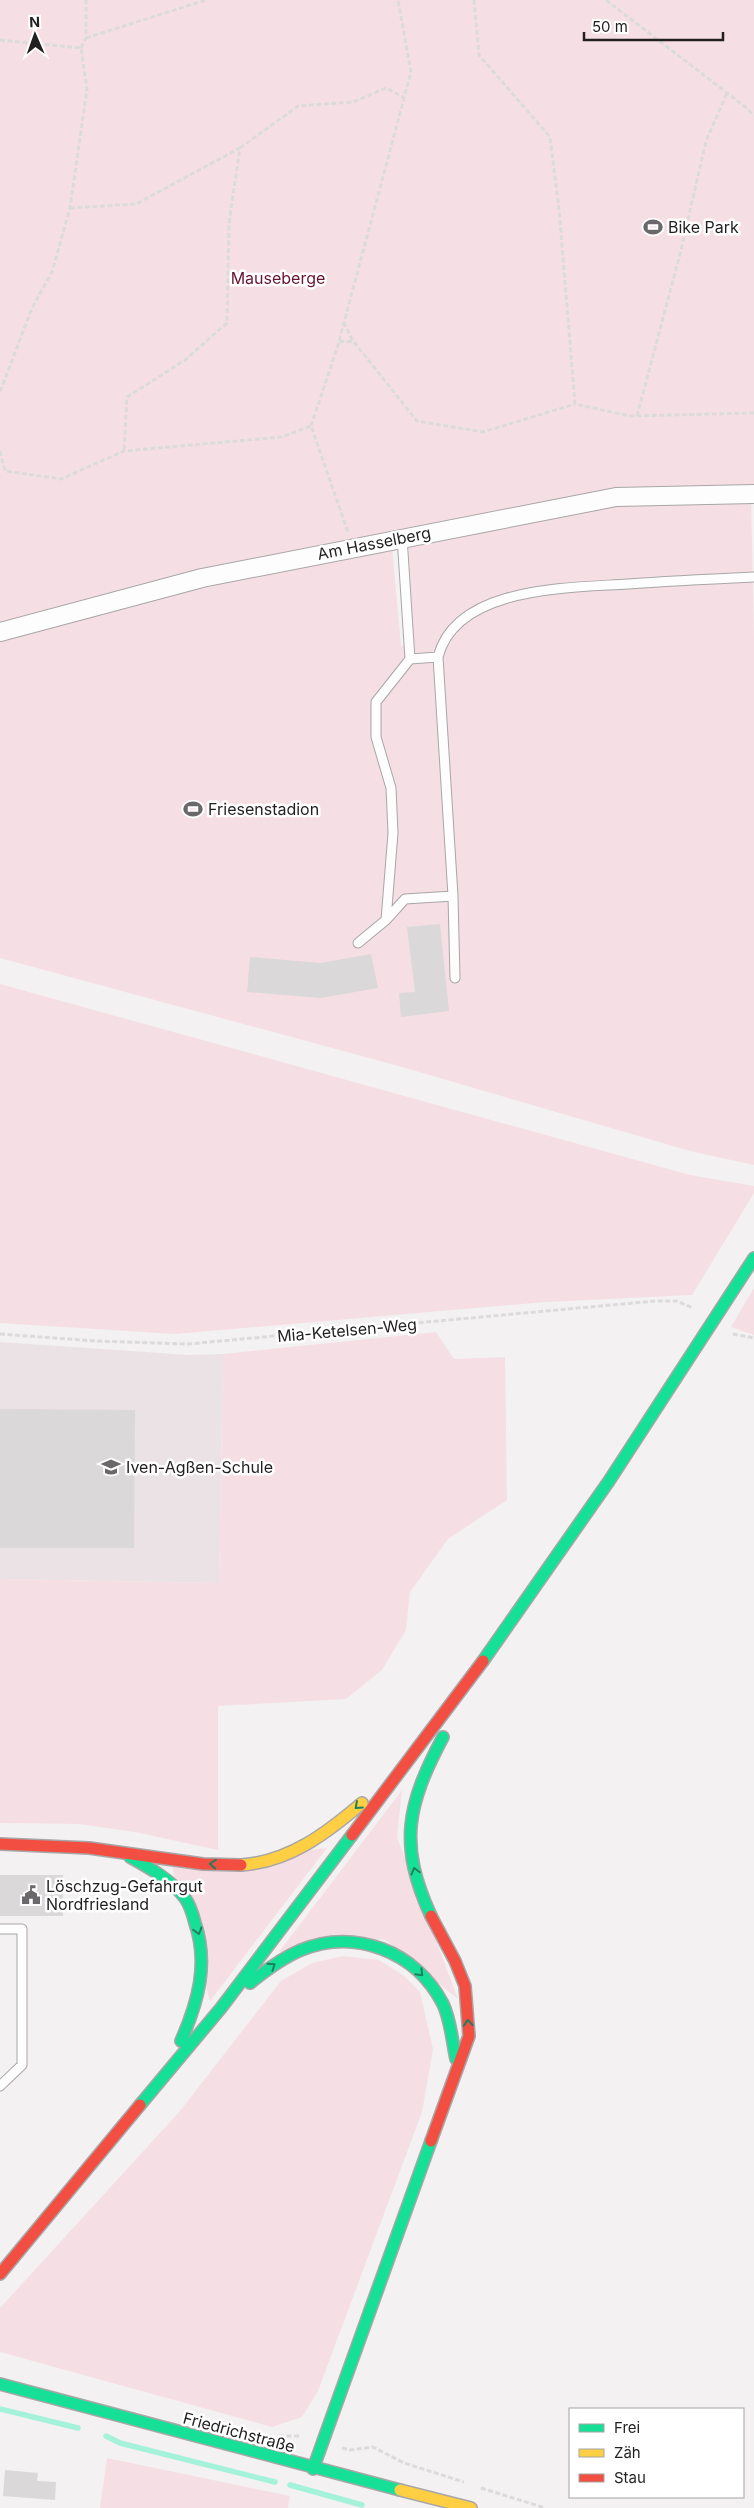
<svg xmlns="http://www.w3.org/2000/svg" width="754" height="2508" font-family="Inter,sans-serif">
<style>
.built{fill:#eae2e4}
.green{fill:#f6dfe4}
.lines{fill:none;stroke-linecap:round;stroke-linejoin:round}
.stream{stroke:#a5f2da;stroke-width:5.5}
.building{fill:#dad8d9}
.lane-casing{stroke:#a8a6a7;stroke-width:11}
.street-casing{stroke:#a8a6a7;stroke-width:20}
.fast-casing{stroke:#a8a6a7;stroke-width:14}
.slow-casing{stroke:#a8a6a7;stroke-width:14}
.jam-casing{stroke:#a8a6a7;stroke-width:14}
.path{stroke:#dcdbdb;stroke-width:3;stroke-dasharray:5 2.5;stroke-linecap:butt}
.lane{stroke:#fdfdfd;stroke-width:9}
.street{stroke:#fdfdfd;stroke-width:18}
.fast{stroke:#16e098;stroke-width:11}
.slow{stroke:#ffcf43;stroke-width:11}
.jam{stroke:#f24e42;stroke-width:11}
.oneway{stroke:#1c805c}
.labels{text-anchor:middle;stroke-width:5;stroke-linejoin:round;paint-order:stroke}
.poi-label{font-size:16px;fill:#211f20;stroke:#fff;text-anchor:start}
.park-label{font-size:16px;fill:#661431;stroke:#fff}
.street-label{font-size:16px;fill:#211f20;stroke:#fff}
</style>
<rect width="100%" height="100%" fill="#f3f1f2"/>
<!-- built -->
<path class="built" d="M0 1342 189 1355 223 1354 219 1583 0 1579Z"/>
<!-- green -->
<path class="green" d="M0 0H754V486L616 493 0 629Z
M751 498 754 635V1165L690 1151 402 1067 0 958V641L130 604 392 547 401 646 414 645 408 542 618 502Z
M0 984 690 1175 754 1186V1193L692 1295 546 1302 175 1334 0 1323Z
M754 1288V1335L731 1327Z
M436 1332 454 1359 505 1357 507 1500 448 1539 410 1592 406 1630 382 1670 346 1699 218 1706V1850L135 1832 79 1824 0 1823V1579L219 1583 223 1354Z
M402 1790 397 1837 458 1999 384 1939 279 1952Z
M327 1848 210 2001 172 1867Z
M343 1956 379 1960 404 1976 420 1992 433 2049 422 2112 318 2391 302 2417 272 2427 0 2352V2308L180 2111 281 1981 312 1963Z
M107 2458 290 2496 288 2508H100Z"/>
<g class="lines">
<!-- stream -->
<path class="stream" d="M0 2409 78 2428
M106 2436 120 2443 275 2482
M290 2485 362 2505"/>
</g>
<!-- building -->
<path class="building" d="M440 924 449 1011 401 1017 399 993 415 992 407 927Z
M371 954 378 988 321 998 247 992 250 957 321 963Z
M0 1409 135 1410 134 1548H0Z
M0 1875H63V1916H0Z
M5 2470 38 2473 37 2481 56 2482 55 2500 3 2496Z"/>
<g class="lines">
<!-- lane casing -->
<g class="lane-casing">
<path id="lane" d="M402 537 410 659 376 702V737L391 788 393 833 386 920 405 899 453 896 438 657C456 586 569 588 628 584 670 581 712 579 754 577
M410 659 438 657
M453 896 455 978
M358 943 386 920
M0 1929H22V2065L0 2086"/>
</g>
<!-- street casing -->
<g class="street-casing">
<path id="street" d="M0 632 202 578 616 497 754 494"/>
</g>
<!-- fast casing -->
<g class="fast-casing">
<path id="fast" d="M483 1661 609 1481 754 1258
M130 1857C150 1868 171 1880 185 1898 190 1905 193 1915 195 1923 209 1964 198 2002 181 2041
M431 1916C398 1844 407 1805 443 1737
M250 1983C266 1970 282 1958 301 1950 355 1928 416 1951 443 2004 451 2021 452 2041 456 2059
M140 2105 221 2008 352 1835
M0 2384 400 2490
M313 2469 431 2141"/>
</g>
<!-- slow casing -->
<g class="slow-casing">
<path id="slow" d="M241 1865C289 1862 327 1833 362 1803
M400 2490 471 2508"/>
</g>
<!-- jam casing -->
<g class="jam-casing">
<path id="jam" d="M352 1835 483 1661
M0 1844 89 1848 203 1864 241 1865
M431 1916 455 1961 465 1986 469 2036 431 2141
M0 2274 140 2105"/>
</g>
<!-- path -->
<path class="path" d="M474 0 479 55 550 137 559 209 575 404 630 416 754 413
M606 0 748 109 754 116
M86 38 206 0
M0 40 81 48 87 89 70 208 52 272 32 308 0 392
M81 48 86 38V0
M240 148 298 106 353 102 386 88 403 97
M70 208 136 204 240 148 229 223 227 323 185 360 127 397 124 451
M344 322 353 342
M340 343 342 341 354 342 417 421 483 432 575 404
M637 416 680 254 706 141 727 93
M311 426 338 345 411 72 398 0
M0 451 5 471 61 479 124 451 282 437 311 426 348 532
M0 1334 95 1341 188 1344 655 1301H677L693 1308
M733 1334 754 1338
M279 2436H300
M342 2448 350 2450 373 2447 404 2463 464 2482
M481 2488 545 2508"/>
<!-- lane -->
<use href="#lane" class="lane"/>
<!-- street -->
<use href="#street" class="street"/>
<!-- fast -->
<use href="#fast" class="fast"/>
<!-- slow -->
<use href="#slow" class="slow"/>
<!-- jam -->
<use href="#jam" class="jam"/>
</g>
<!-- one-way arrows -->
<defs><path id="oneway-chevron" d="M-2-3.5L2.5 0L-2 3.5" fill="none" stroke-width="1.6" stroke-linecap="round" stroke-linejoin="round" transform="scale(1.25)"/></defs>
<g class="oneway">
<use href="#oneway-chevron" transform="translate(358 1806) rotate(138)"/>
<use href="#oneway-chevron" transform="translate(213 1864) rotate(-175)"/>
<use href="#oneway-chevron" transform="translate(415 1871) rotate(-105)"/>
<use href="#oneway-chevron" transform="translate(198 1931) rotate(74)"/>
<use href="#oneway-chevron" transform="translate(272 1966) rotate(-34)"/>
<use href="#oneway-chevron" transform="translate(420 1973) rotate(45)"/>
<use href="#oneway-chevron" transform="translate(468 2023) rotate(-94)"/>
</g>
<!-- icons -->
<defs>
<g id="stadium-bare" transform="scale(1.5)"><path d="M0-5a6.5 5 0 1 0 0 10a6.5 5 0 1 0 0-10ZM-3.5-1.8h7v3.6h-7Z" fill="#6a686a" stroke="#fff" stroke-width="2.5" paint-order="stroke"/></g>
<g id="school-bare" transform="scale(1.5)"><path d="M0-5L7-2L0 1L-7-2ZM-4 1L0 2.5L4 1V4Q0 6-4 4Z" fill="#6a686a" stroke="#fff" stroke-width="2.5" paint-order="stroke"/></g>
<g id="civic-bare" transform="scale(1.5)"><path d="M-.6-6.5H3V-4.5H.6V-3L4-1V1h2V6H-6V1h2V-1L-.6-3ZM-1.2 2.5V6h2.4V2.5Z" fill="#6a686a" stroke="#fff" stroke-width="2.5" paint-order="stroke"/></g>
</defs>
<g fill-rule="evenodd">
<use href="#stadium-bare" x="653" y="227"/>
<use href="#stadium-bare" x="193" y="809"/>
<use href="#school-bare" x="111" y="1467"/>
<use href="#civic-bare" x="31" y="1895"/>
</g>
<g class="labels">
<!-- poi labels -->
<g class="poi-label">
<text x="668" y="233">Bike Park</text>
<text x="208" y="815">Friesenstadion</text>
<text x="126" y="1473">Iven-Agßen-Schule</text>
<text x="46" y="1892">Löschzug-Gefahrgut<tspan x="46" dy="18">Nordfriesland</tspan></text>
</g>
<!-- park labels -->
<g class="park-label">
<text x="278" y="284">Mauseberge</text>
</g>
<!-- street labels -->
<g class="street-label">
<text transform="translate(374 543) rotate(-11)" y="6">Am Hasselberg</text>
<text transform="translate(347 1330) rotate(-5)" y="6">Mia-Ketelsen-Weg</text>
<text transform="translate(239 2432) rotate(15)" y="6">Friedrichstraße</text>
</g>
</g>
<!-- legend -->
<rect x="569" y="2408" width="175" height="90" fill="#ffffff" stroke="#a6a5a6"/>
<rect x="579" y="2424" width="25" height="8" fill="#16e098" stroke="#a6a5a6"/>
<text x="614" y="2433" font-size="15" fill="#211f20">Frei</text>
<rect x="579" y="2449" width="25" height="8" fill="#ffcf43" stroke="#a6a5a6"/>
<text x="614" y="2458" font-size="15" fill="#211f20">Zäh</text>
<rect x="579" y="2474" width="25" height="8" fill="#f24e42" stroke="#a6a5a6"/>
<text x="614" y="2483" font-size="15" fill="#211f20">Stau</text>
<!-- north arrow -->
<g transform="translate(35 35) rotate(358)" stroke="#ffffff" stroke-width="4" paint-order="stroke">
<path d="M0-4L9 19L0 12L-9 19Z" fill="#211f20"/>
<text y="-8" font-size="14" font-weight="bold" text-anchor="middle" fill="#211f20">N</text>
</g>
<!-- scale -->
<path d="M584 32v8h139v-8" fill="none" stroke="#211f20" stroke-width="2.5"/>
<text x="592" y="32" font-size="15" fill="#211f20" stroke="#ffffff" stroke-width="4" paint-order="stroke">50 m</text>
</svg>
